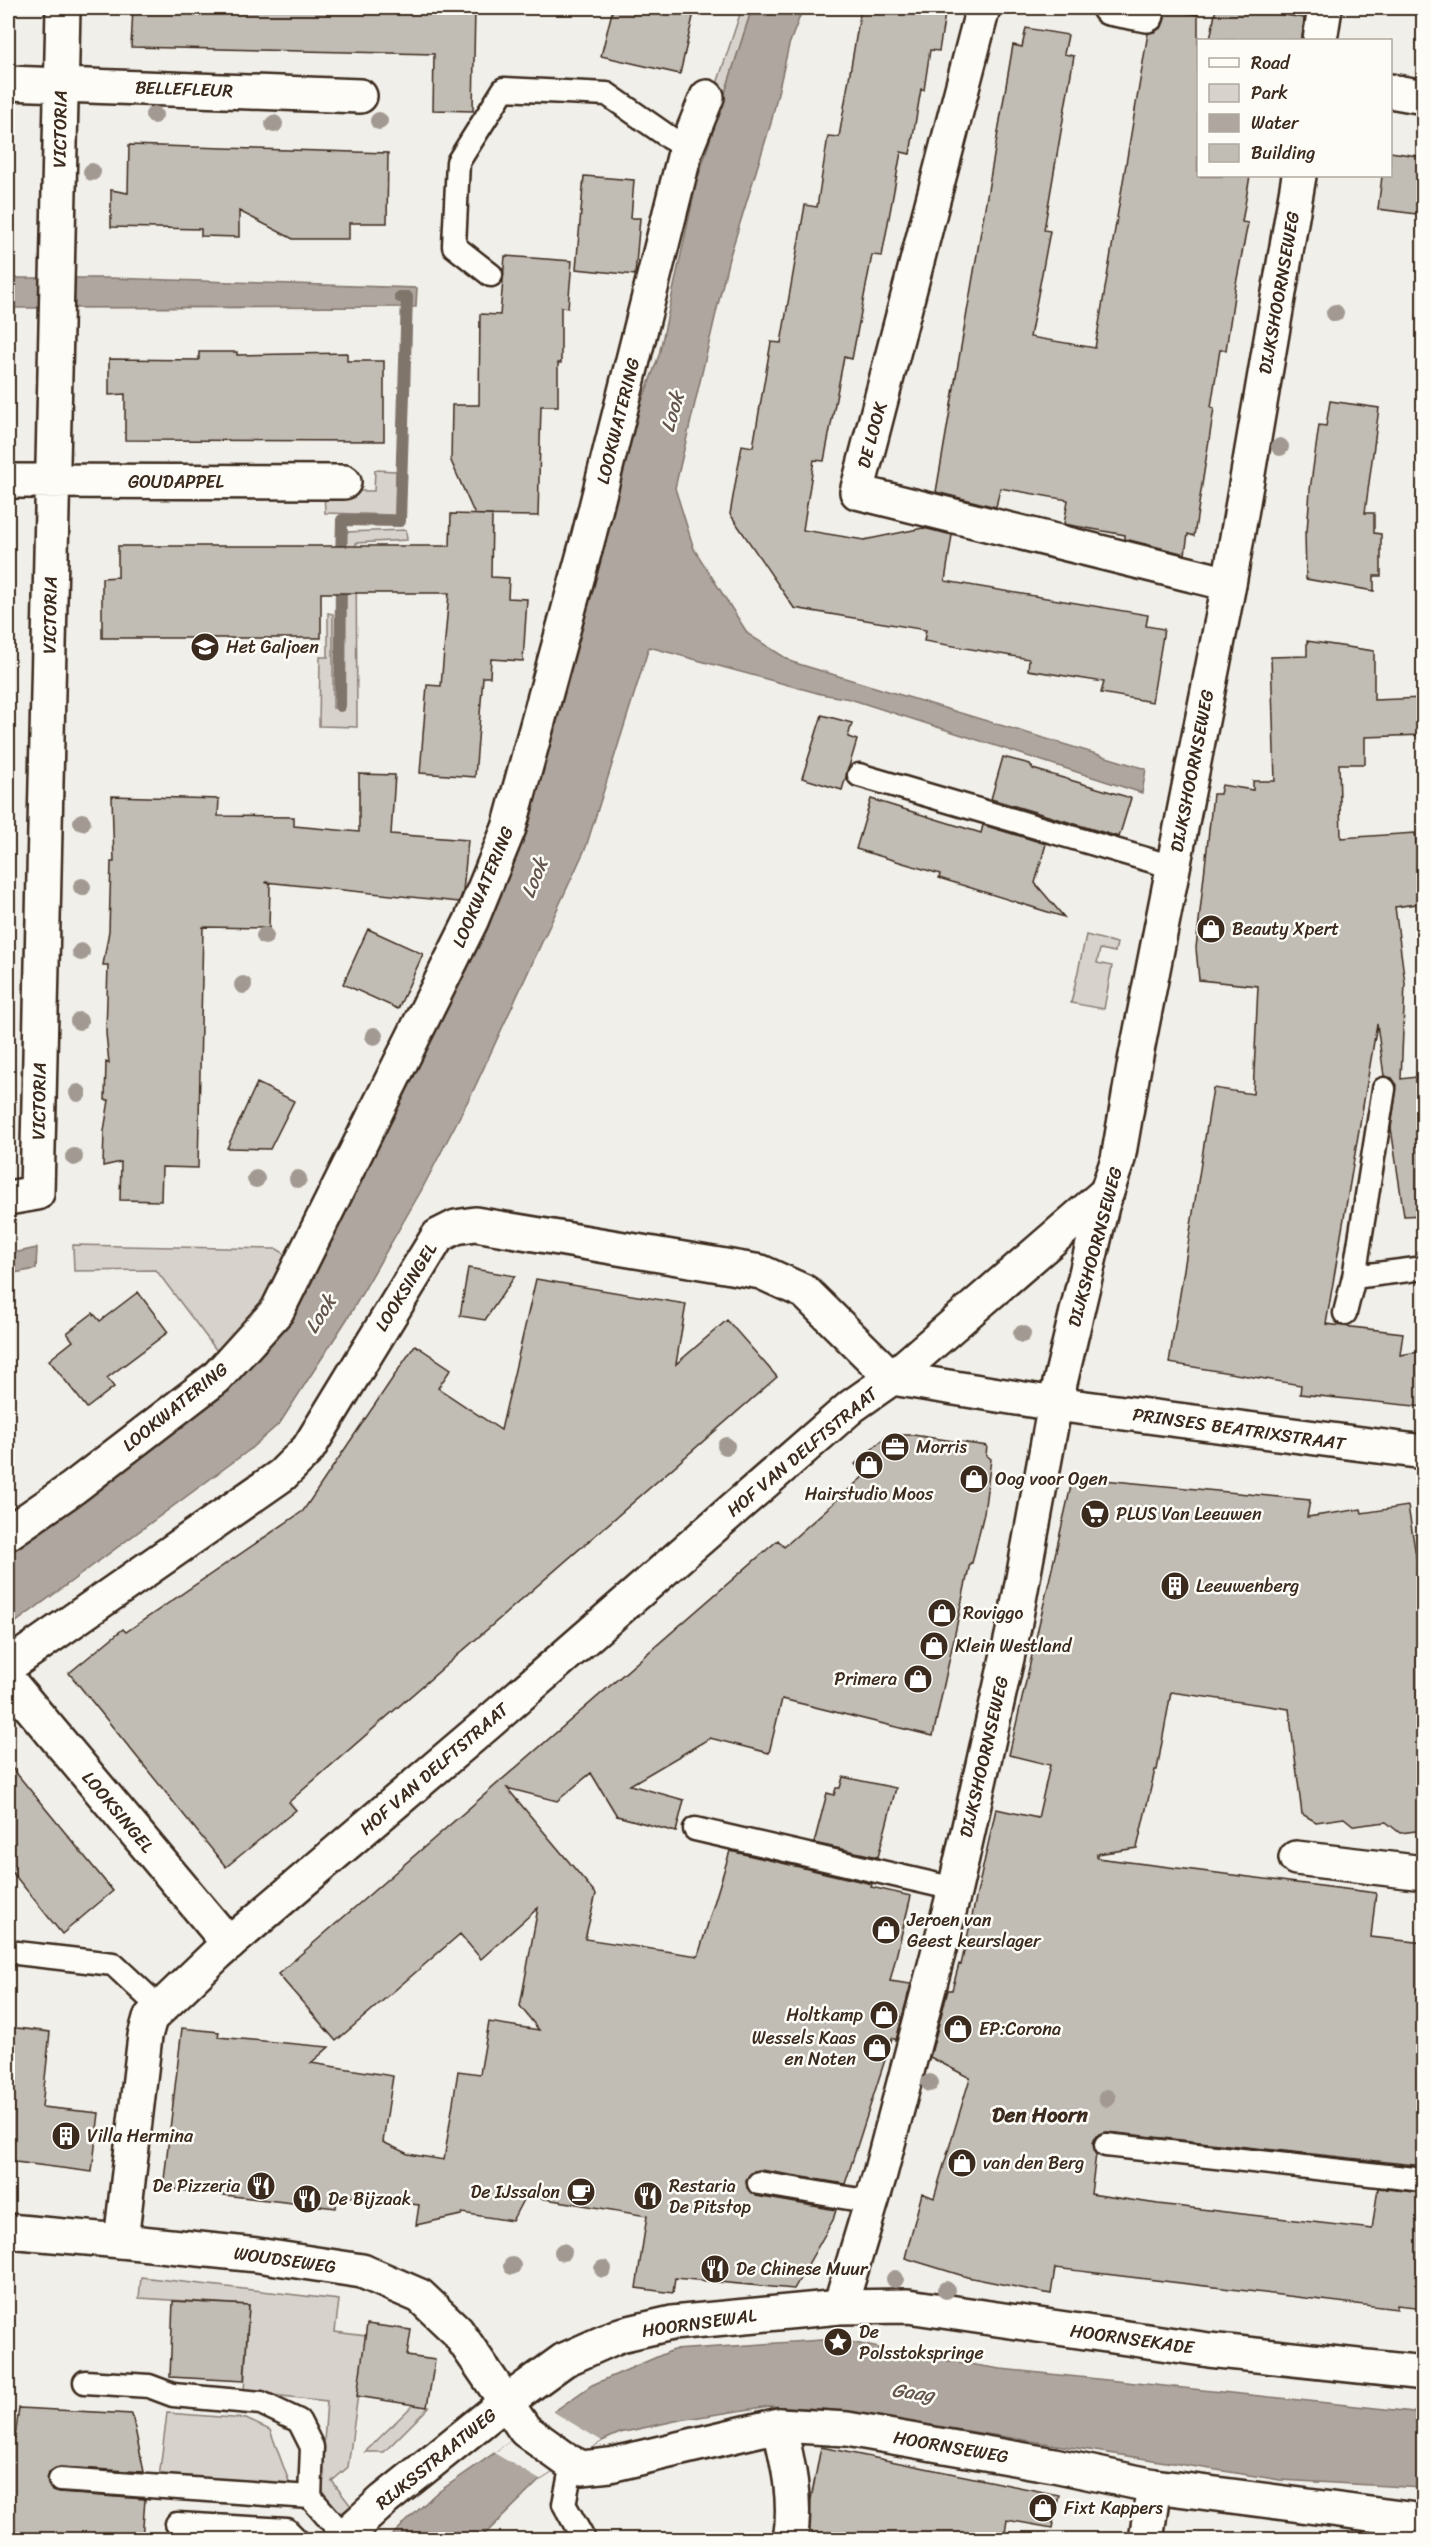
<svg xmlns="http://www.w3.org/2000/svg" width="1431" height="2547" font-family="Sriracha,sans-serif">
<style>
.green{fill:#d7d2cc;stroke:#897e75;stroke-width:1.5}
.water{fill:#aea69f;stroke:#80746b;stroke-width:1.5}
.pier{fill:#f1efea}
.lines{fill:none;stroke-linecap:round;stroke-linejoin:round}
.stream{stroke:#80746b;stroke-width:12}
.building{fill:#c1bcb4;stroke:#3b2a1e;stroke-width:1.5}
.service-casing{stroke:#3b2a1e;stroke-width:27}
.pedestrian-casing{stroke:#3b2a1e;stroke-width:38}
.minor-casing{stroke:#3b2a1e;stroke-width:38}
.tertiary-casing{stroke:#3b2a1e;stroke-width:38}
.service{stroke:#fdfcf7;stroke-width:22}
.pedestrian{stroke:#fdfcf7;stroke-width:33}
.minor{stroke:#fdfcf7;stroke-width:33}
.tertiary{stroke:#fdfcf7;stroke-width:33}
.tree{fill:#a29a92}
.labels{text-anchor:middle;stroke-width:5;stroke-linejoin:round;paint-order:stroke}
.street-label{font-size:18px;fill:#3b2a1e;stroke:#fdfcf7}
.poi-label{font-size:18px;fill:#3b2a1e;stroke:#fdfcf7;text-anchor:start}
.water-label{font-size:20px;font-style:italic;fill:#63554b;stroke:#fdfcf7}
.quarter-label{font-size:21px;font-weight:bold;fill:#3b2a1e;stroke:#fdfcf7}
</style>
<rect width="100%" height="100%" fill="#f1efea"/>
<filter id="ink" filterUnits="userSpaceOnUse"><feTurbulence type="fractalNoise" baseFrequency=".0167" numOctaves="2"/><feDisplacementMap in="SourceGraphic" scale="12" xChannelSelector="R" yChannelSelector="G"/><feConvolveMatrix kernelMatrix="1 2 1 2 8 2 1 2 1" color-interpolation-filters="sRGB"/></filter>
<g filter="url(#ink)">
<!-- green -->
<path class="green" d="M742 8H752L724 97 714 93Z
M375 470 396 471 395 515 325 513 324 491H374Z
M406 530 407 540 356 543 357 727 319 726 320 657H328V613L333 614V708H344V532Z
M1086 935 1117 943 1115 952 1100 949 1097 963 1112 966 1104 1009 1071 1003Z
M73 1245 277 1249 287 1255 265 1308 220 1355 156 1270 74 1271Z
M141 2277 339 2300 335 2332 366 2336 348 2467 332 2481 351 2506 340 2514 323 2492 321 2483 327 2401 244 2392 249 2305 139 2298Z
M413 2405 429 2407 384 2452H365Z
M167 2413 246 2419 270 2430 291 2487 159 2478Z"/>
<!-- water -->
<path class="water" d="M752 8H803L789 45 771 123 728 262 675 488 694 549 748 634 792 662 1146 769 1142 793 850 699 821 694 649 647 586 847 474 1089 421 1191 349 1316 280 1423 248 1451 8 1628V1544L267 1344 490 917 529 825 635 421 659 355 697 181Z
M8 278H109L417 288 416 307 8 308Z
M37 1248 36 1269 8 1274V1254Z
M836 2339 917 2356 1001 2369 1423 2413V2488L1280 2480 833 2410 770 2406 680 2420 620 2433 602 2441 540 2480 480 2539 387 2540 434 2495 592 2385 673 2350Z"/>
<!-- pier -->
<path class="pier" d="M552 2411 602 2441 540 2480 494 2453Z"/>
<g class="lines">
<!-- stream -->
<path class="stream" d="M341 561 342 520 400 521 407 297H400
M340 706 341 578"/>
</g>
<!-- building -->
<path class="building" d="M133 8H475L473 111 433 110 434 54 131 47Z
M613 8H695L680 74 601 56Z
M861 8H946L939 51 930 50 924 90 921 89 910 154 901 152 882 256 872 255 852 359 844 357 824 461 814 460 803 530 864 540 923 528 952 535 945 581 1148 615 1146 626 1164 629 1152 702 1101 693 1104 682 1028 670 1029 659 924 641 926 630 794 608 730 514 742 445 753 447 771 342 781 343 805 205 817 207 828 136 839 137Z
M1216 8H1242L1304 18 1302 40H1210Z
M1165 9 1198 15V176H1250L1242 222 1248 223 1235 289 1226 350H1220L1211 407 1214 408 1194 536 1188 534 1185 554 1125 539V535L1064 524 1068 500 1000 488 996 507 936 492 1013 45 1022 47 1026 28 1068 35 1064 54 1074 56 1044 230 1050 231 1030 337 1095 348 1148 33 1154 32 1162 27 1165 18Z
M129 145 388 153 387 223H349V239H293L239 211V237L201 236V229L111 227V190L128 193Z
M1390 152 1424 157V215L1378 209 1382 176H1390Z
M584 176 634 180 631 218H640L635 275 576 269Z
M505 256 572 261 568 308 561 307V363H558V406H541L538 516 475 515 451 461 452 405H479L480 314 500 315Z
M199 352H237V355L347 353V361H384V441L125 440V394L109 395V359L199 360Z
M1330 401 1379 408 1365 513H1374V533L1381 534V576H1374V591L1306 579 1305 532H1307L1310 490 1319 425 1326 426Z
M451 514 492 515 491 577 509 578 508 598 527 599 523 661 491 659 490 677H483L475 777 420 773 427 685 441 686 449 593H321V638H102V578L118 577V546H450Z
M1307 641 1374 651V700L1424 698V735L1365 737V764H1339L1341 838 1415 833 1423 903 1395 907 1405 983 1401 1079 1424 1076V1215L1404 1216 1391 1128 1397 1085 1392 1078 1384 1076 1377 1024 1326 1324 1403 1333 1400 1355 1424 1351V1407L1300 1394 1301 1385 1169 1363 1213 1088 1253 1094 1258 986 1199 980 1196 948 1213 794H1220L1222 785 1253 790V781H1275L1271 657 1307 656Z
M822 715 852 723 848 737 857 740 842 790 802 778Z
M1003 757 1030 764 1033 769 1131 798 1119 837 991 799Z
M359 774 395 775 391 834 468 840 463 891 459 902 265 882 270 884 269 928 203 927 198 1168 162 1167 161 1201 120 1200 121 1162 103 1166 104 1131 109 1100H105L106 1062 109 1063 106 1033 108 965H103L109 931 111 862H114L112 796 219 799 218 816 294 817V826L359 832Z
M871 799 981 833 983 825 1046 844 1035 883 1064 917 939 878 940 874 856 849Z
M368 929 423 954 398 1009 343 984Z
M257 1083 294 1101 270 1149 227 1148Z
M468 1268 515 1276 485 1320 460 1316Z
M536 1279 686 1304 676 1364 727 1320 777 1377 289 1802 296 1810 226 1867 69 1673 123 1629 126 1632 303 1511 415 1345 451 1369 438 1388 501 1430Z
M138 1292 168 1332 107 1378 114 1387 87 1408 49 1360 73 1341 67 1333 93 1313 100 1321Z
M888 1435H913L987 1446 986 1455 991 1459 984 1513 972 1563H970L933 1736 782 1699 769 1753 710 1738 630 1785 684 1800 676 1832 617 1816 591 1773 557 1801 507 1788 596 1894 585 1939 698 1956 730 1851 872 1884 871 1887 911 1896 890 1981 911 1984 896 2040 892 2038 845 2184 761 2170 754 2171 746 2180 747 2188 756 2196 836 2210 833 2220 794 2289 675 2278 673 2293 636 2288 647 2216 571 2203 525 2196 512 2221 462 2213 461 2215 416 2225 419 2205 337 2195 336 2208 163 2188 182 2028 219 2032 218 2037 329 2047 311 2063 393 2076 383 2142 408 2154 444 2160 458 2071 480 2074 489 2022 539 2030 520 2006 538 1908 481 1959 460 1934 336 2041 278 1974 778 1540 784 1547 865 1475 855 1464Z
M1073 1477 1310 1500 1307 1517 1361 1509 1362 1513 1408 1506 1421 1586H1417L1424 1630V1830L1400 1833 1386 1822 1354 1826 1344 1818 1316 1822 1302 1814 1289 1709 1171 1692 1157 1770H1155L1137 1848 1097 1854V1858L1376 1893 1371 1937 1424 1943V2166L1107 2132 1099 2134 1093 2143 1096 2154 1091 2194 1158 2204 1372 2229 1378 2188 1424 2193V2308L1397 2305V2309L1055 2268 1051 2294 967 2277 905 2258 922 2193 934 2198 970 2078 930 2057 948 1990H952L959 1964 961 1965 996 1809 1038 1818 1050 1765 1009 1755Z
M8 1763 113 1891 62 1934 8 1867Z
M843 1777 896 1788 878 1857 814 1843 827 1793 834 1795 836 1788H840Z
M8 2027 50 2032 42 2107 99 2113 92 2172 8 2161Z
M173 2301 249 2305 244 2381 170 2377Z
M367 2324 411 2330 407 2356 435 2360 427 2407 357 2396Z
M19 2408 132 2414 144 2472 60 2467 49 2472 47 2480 52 2491 59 2493 145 2499 142 2540H8V2438H15Z
M821 2447 1059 2495 1052 2528 1007 2520 1004 2540H809L811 2499Z"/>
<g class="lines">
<!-- service casing -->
<g class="service-casing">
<path id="service" d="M491 275 454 246 458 162 504 89 607 94 686 149
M859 775 1173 867
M1354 1277 1424 1268
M1345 1313 1354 1277 1384 1089
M695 1829 955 1889
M8 1952 113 1964 160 2008
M1106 2145 1424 2180
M759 2183 872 2202
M85 2382 149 2386 173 2395 261 2403 299 2421 312 2447 310 2497 344 2536
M572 2464 564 2504 584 2540
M60 2480 310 2497
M177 2524 287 2530 297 2540"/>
</g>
<!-- pedestrian casing -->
<g class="pedestrian-casing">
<path id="pedestrian" d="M1146 2540 1154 2486"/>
</g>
<!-- minor casing -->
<g class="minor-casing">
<path id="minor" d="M983 8 857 492 1229 584
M1109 8 1147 15
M8 83 360 96
M1390 91 1424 97
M8 481 344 482
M8 1198 37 1193 63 8
M8 1533 73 1488 216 1378 277 1311 471 921 509 828 589 535 686 149 707 97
M8 1666 282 1475 308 1449 438 1236 456 1227 475 1224 761 1272 805 1292 892 1378 1107 1192
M8 1680 229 1944
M1296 1858 1424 1873
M8 2231 121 2241
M840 2307 880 2174 955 1889 1014 1627 1055 1404 1424 1452
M506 2402 564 2360 620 2335 672 2323 840 2307 908 2306 1209 2350 1424 2373
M779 2425C788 2461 797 2502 790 2540"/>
</g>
<!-- tertiary casing -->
<g class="tertiary-casing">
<path id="tertiary" d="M1320 40 1325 8
M1299 176 1229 584 1135 1061 1118 1159 1102 1206 1055 1404 892 1378 852 1406 487 1724 217 1954 150 2018 145 2036 121 2241 257 2255 362 2271 420 2296 457 2331 525 2430 568 2461 582 2468 610 2465 779 2425 847 2429 1054 2465 1154 2486 1424 2521
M340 2540 384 2500 506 2402"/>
</g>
<!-- service -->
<use href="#service" class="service"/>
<!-- pedestrian -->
<use href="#pedestrian" class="pedestrian"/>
<!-- minor -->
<use href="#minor" class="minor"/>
<!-- tertiary -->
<use href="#tertiary" class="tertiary"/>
</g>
<!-- trees -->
<g class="tree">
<circle cx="154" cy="115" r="9"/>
<circle cx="379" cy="121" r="9"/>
<circle cx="274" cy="124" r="9"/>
<circle cx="92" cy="172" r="9"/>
<circle cx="1335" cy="313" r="9"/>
<circle cx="1280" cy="447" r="9"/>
<circle cx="82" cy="822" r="9"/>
<circle cx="82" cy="887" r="9"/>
<circle cx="265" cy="936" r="9"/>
<circle cx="81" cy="952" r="9"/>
<circle cx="243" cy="985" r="9"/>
<circle cx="79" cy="1021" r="9"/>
<circle cx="374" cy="1036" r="9"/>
<circle cx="78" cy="1093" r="9"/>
<circle cx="74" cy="1157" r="9"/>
<circle cx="256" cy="1179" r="9"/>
<circle cx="298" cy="1179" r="9"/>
<circle cx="1022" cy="1334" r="9"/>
<circle cx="726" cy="1446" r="9"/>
<circle cx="930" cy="2083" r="9"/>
<circle cx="1107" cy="2098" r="9"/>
<circle cx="563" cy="2252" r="9"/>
<circle cx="512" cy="2266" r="9"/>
<circle cx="603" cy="2269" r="9"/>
<circle cx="895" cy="2279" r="9"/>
<circle cx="946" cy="2290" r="9"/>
</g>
</g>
<!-- icons -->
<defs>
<g id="school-disc" transform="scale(1.5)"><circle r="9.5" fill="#3b2a1e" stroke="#fdfcf7"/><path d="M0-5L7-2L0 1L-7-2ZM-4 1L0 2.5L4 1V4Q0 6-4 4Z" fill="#fff"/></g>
<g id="shop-disc" transform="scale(1.5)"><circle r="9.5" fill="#3b2a1e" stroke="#fdfcf7"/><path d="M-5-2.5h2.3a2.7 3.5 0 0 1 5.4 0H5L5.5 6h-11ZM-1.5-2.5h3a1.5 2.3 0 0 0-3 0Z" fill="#fff"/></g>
<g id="office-disc" transform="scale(1.5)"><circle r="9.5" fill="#3b2a1e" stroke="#fdfcf7"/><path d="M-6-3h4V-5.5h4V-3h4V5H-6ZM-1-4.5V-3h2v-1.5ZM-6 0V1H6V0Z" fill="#fff"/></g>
<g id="supermarket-disc" transform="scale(1.5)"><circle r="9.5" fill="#3b2a1e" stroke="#fdfcf7"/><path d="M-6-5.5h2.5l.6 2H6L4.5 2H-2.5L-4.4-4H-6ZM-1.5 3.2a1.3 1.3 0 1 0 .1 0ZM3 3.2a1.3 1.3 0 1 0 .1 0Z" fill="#fff"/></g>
<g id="building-disc" transform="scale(1.5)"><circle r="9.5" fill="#3b2a1e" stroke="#fdfcf7"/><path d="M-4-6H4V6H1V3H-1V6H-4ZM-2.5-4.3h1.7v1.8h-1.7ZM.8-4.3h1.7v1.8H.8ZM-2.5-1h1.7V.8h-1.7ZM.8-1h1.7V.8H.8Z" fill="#fff"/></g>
<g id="restaurant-disc" transform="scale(1.5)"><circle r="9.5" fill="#3b2a1e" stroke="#fdfcf7"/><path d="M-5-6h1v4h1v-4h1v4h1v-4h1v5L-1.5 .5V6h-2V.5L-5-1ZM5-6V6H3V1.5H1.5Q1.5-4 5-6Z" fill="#fff"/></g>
<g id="cafe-disc" transform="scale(1.5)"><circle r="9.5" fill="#3b2a1e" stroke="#fdfcf7"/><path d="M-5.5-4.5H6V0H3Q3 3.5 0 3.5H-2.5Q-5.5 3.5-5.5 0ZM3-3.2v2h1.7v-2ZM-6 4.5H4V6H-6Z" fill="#fff"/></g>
<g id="sight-disc" transform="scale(1.5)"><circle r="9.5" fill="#3b2a1e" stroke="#fdfcf7"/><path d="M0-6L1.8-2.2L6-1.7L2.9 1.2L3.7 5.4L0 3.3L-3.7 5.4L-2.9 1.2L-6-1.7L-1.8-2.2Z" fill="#fff"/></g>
</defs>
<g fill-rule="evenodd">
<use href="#school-disc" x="205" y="647"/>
<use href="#shop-disc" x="1211" y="929"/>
<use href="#office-disc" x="895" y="1447"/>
<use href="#shop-disc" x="869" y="1465"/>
<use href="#shop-disc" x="974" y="1479"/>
<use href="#supermarket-disc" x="1095" y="1514"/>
<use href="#building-disc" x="1175" y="1586"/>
<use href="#shop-disc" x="942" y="1613"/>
<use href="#shop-disc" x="934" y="1646"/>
<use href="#shop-disc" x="918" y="1679"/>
<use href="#shop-disc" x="886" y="1930"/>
<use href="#shop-disc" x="884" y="2015"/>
<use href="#shop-disc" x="958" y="2029"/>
<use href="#shop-disc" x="877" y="2048"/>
<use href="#building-disc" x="66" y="2136"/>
<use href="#shop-disc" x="962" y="2163"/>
<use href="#restaurant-disc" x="261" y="2186"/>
<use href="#cafe-disc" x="581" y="2192"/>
<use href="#restaurant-disc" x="648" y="2196"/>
<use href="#restaurant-disc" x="307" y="2199"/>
<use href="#restaurant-disc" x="715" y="2269"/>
<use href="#sight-disc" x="838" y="2342"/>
<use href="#shop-disc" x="1043" y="2508"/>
</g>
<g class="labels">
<!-- street labels -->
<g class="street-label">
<text transform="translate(184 89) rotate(2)" y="6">BELLEFLEUR</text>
<text transform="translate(60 129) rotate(-89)" y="6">VICTORIA</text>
<text transform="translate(1279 293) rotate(-80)" y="6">DIJKSHOORNSEWEG</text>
<text transform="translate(618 421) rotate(-76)" y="6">LOOKWATERING</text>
<text transform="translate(872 435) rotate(-75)" y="6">DE LOOK</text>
<text x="176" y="488">GOUDAPPEL</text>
<text transform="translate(50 615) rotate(-89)" y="6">VICTORIA</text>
<text transform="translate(1192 771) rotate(-79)" y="6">DIJKSHOORNSEWEG</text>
<text transform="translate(483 887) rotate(-67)" y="6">LOOKWATERING</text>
<text transform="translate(39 1101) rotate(-89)" y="6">VICTORIA</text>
<text transform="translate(1095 1247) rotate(-75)" y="6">DIJKSHOORNSEWEG</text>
<text transform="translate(406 1287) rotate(-58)" y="6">LOOKSINGEL</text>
<text transform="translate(175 1407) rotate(-39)" y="6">LOOKWATERING</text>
<text transform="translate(1239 1429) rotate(8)" y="6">PRINSES BEATRIXSTRAAT</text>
<text transform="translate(802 1452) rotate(-40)" y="6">HOF VAN DELFTSTRAAT</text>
<text transform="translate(984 1757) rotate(-77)" y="6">DIJKSHOORNSEWEG</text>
<text transform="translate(434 1769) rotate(-41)" y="6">HOF VAN DELFTSTRAAT</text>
<text transform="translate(118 1812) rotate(50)" y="6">LOOKSINGEL</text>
<text transform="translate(285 2260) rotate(8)" y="6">WOUDSEWEG</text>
<text transform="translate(699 2323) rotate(-8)" y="6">HOORNSEWAL</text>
<text transform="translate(1132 2339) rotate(8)" y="6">HOORNSEKADE</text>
<text transform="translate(951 2447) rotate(10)" y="6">HOORNSEWEG</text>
<text transform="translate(436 2459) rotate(-39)" y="6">RIJKSSTRAATWEG</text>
</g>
<!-- poi labels -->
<g class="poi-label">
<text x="226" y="653">Het Galjoen</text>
<text x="1232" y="935">Beauty Xpert</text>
<text x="916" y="1453">Morris</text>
<text x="995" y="1485">Oog voor Ogen</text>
<text x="869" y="1500" text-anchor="middle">Hairstudio Moos</text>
<text x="1116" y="1520">PLUS Van Leeuwen</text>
<text x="1196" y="1592">Leeuwenberg</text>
<text x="963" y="1619">Roviggo</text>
<text x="955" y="1652">Klein Westland</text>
<text x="897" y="1685" text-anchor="end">Primera</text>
<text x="907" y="1926">Jeroen van<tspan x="907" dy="21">Geest keurslager</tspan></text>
<text x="863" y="2021" text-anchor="end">Holtkamp</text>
<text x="979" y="2035">EP:Corona</text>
<text x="856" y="2044" text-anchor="end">Wessels Kaas<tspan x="856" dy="21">en Noten</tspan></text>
<text x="87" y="2142">Villa Hermina</text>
<text x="983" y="2169">van den Berg</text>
<text x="240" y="2192" text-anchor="end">De Pizzeria</text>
<text x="669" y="2192">Restaria<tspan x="669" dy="21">De Pitstop</tspan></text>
<text x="560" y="2198" text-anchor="end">De IJssalon</text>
<text x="328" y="2205">De Bijzaak</text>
<text x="736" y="2275">De Chinese Muur</text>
<text x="859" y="2338">De<tspan x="859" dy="21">Polsstokspringe</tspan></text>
<text x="1064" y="2514">Fixt Kappers</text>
</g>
<!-- water labels -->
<g class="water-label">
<text transform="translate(672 412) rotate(-74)" y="7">Look</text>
<text transform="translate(534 878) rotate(-68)" y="7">Look</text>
<text transform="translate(320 1314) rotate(-58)" y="7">Look</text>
<text transform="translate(913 2392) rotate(7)" y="7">Gaag</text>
</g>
<!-- quarter labels -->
<g class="quarter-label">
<text x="1040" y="2122">Den Hoorn</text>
</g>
</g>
<!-- margin -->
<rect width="1431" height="2547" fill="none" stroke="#fdfcf7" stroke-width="30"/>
<rect x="15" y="15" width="1401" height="2517" fill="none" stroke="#3b2a1e" stroke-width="2" filter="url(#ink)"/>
<!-- legend -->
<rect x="1197" y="39" width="195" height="138" fill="#fdfcf7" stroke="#afa8a0" stroke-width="1.5"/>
<rect x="1209" y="58" width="30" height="9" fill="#fdfcf7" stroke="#afa8a0" stroke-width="1.5"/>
<text x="1251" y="69" font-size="18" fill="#3b2a1e">Road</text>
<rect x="1209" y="84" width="30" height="18" fill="#d7d2cc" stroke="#afa8a0" stroke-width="1.5"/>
<text x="1251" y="99" font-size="18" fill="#3b2a1e">Park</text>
<rect x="1209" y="114" width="30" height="18" fill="#aea69f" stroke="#afa8a0" stroke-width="1.5"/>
<text x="1251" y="129" font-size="18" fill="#3b2a1e">Water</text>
<rect x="1209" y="144" width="30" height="18" fill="#c1bcb4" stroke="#afa8a0" stroke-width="1.5"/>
<text x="1251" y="159" font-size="18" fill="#3b2a1e">Building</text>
</svg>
